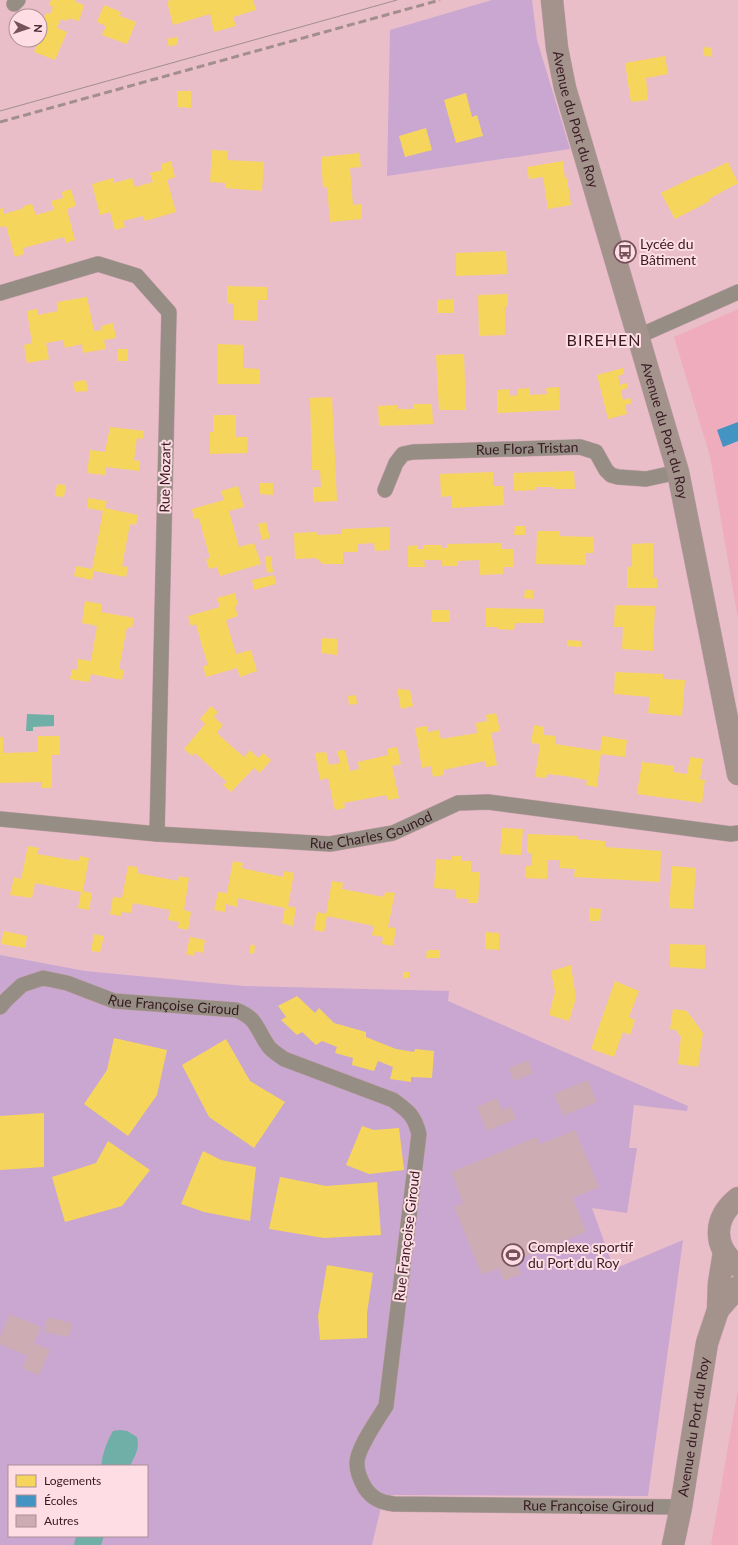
<svg xmlns="http://www.w3.org/2000/svg" width="738" height="1545" font-family="Lato,sans-serif">
<style>
.built{fill:#eeacbd}
.green{fill:#c9a7d0;fill-rule:evenodd}
.water{fill:#6fafa7}
.homes{fill:#f6d55c}
.schools{fill:#4393c3}
.building{fill:#ceacb4}
.lines{fill:none;stroke-linecap:round;stroke-linejoin:round}
.street-casing{stroke:#c3a0a9;stroke-width:16}
.secondary-casing{stroke:#c3a0a9;stroke-width:23}
.street{stroke:#968e84;stroke-width:15}
.secondary{stroke:#a4938d;stroke-width:22}
.tram{stroke:#a18e8d;stroke-width:1}
.rail{stroke:#a18e8d;stroke-width:3;stroke-dasharray:8 4;stroke-linecap:butt}
.labels{text-anchor:middle;stroke-width:4;stroke-linejoin:round;paint-order:stroke}
.street-label{font-size:14px;fill:#371a22;stroke:#fedde4}
.poi-label{font-size:14px;fill:#371a22;stroke:#fedde4;text-anchor:start}
.quarter-label{font-size:16px;letter-spacing:1px;fill:#371a22;stroke:#fedde4}
</style>
<rect width="100%" height="100%" fill="#eabec9"/>
<!-- built -->
<path class="built" d="M738 309V619L710 456 674 337Z
M738 1389V1545H711Z"/>
<!-- green -->
<path class="green" d="M492 0H532L537 40 570 149 387 176 390 30Z
M0 955 85 971 244 986 449 991 448 1001 688 1106 687 1111 634 1105 629 1148H637L627 1213 592 1208 614 1269 683 1240 648 1496 384 1495 372 1545H0ZM9 1466H147V1536H9Z"/>
<!-- water -->
<path class="water" d="M27 714 54 715V726L33 727V731H26Z
M120 1430 127 1431 137 1437C140 1448 135 1456 130 1466H101C103 1453 106 1443 113 1431Z
M76 1536H104L101 1545H74Z"/>
<!-- homes -->
<path class="homes" d="M51 0H76V2L84 5 79 21 69 18 68 21 61 19 57 28 67 32 55 60 34 52 46 23 42 22 46 13 50 14 53 7 49 5Z
M172 0H253L256 10 233 17 236 26 214 32 210 14 173 25 167 1Z
M104 5 121 12 120 16 136 22 127 44 102 35 106 26 97 22Z
M177 37 178 44 169 47 167 39Z
M704 47 712 48 711 57 703 55Z
M665 56 668 74 646 78 648 100 631 102 625 63Z
M178 91H191V108L177 107Z
M466 93 472 117 477 115 483 136 456 143 444 100Z
M426 128 432 150 405 157 399 136Z
M212 150 228 151 227 160 264 162 262 191 225 188V183L210 182Z
M359 153 361 167 350 168 353 205 361 204 362 219 330 222 327 187 323 188 321 157Z
M171 161 175 177 167 180 176 212 145 221 143 216 123 221 125 227 115 230 110 212 100 215 92 184 113 178 114 183 132 178 135 187 153 182 150 173 162 170 161 164Z
M563 161 565 178H567L571 205 548 209 543 177 529 179 527 167Z
M728 162 738 183 709 199 710 201 675 219 661 193 698 175 699 176Z
M71 189 76 206 67 209 75 240 66 243 64 237 23 248 24 254 15 257 6 226 0 227V209L3 208 4 214 24 208 23 206 32 204 36 215 54 210 51 201 63 198 62 192Z
M506 251 507 274 456 276V253Z
M227 286 267 287V300H258L257 321 234 320V304L227 303Z
M508 294V306H505V335L479 336 478 295Z
M87 297 94 331 102 330 101 326 113 323 116 338 104 340 106 349 83 353 82 344 65 348 63 340 46 343 49 359 27 363 24 345 32 343 27 311 37 309 38 315 58 311 57 302Z
M454 299V313H437V300Z
M218 344 243 345V368L260 369V384H217Z
M118 349H128V361H117Z
M464 354 466 410H439L436 355Z
M623 368 624 374 618 376 620 385 627 383 628 388 621 390 623 400 630 398 632 403 625 405 627 414 608 419 597 375Z
M86 380 88 391 75 392 73 382Z
M559 387 560 410 497 413V390L510 389V396L518 395 517 389 530 388V395L547 394 546 388Z
M332 397 337 501 313 502V487H321L320 470H312L310 398Z
M413 404H432L433 424 379 426 378 406 397 405V409H413Z
M213 415H236V437H248L247 453 210 454V432H213Z
M110 427 144 431 143 439 137 438 134 460 140 461 139 471 106 467 105 475 87 473 90 450 105 452Z
M574 471 575 489H553V487H536V490L514 491 513 473Z
M493 472V486H503L504 505 452 508 451 496 441 497 440 474Z
M260 483H273V495L260 494Z
M57 484 66 485 64 497 55 496Z
M238 486 244 507 229 511 239 547 254 543 261 564 220 576 217 567 209 569 206 559 210 558 199 518 194 519 192 509 224 500 221 491Z
M88 498 107 501 105 508 138 515 136 525 130 524 122 566 128 567 126 577 94 571 92 580 74 576 76 566 92 569 103 511 87 508Z
M266 522 270 538 262 540 258 524Z
M515 526H525V535H514Z
M389 527 390 550 375 551 374 543 358 544V552H343V564H323L316 558 295 559 294 533 318 532V535L342 534V529Z
M537 531H560L559 536 594 537V553H586V565L536 564Z
M502 543V549H513L514 567H503V574L480 575 479 560 458 561V566H442V560H424L425 567H408V546L418 545V549H424L423 545H442V548H447V544Z
M653 543V578H657V588H627V567H632V544Z
M271 556 273 572 267 573 265 557Z
M274 575 276 584 254 590 252 580Z
M525 590H533V599L524 598Z
M235 593 238 605 235 606 238 616 226 620 236 654 251 650 257 671 240 677 237 668 206 677 203 666 208 665 202 646 196 624 191 626 188 616 220 607 217 598Z
M85 601 102 604 101 612 134 618 132 628 127 627 119 669 124 670 122 680 91 674 89 682 70 679 72 669 77 670 78 659 91 661 97 626 82 623Z
M615 605 655 606 653 651 622 649 623 627H614Z
M486 608 544 609 543 623H515L514 630 497 629V627H486Z
M432 610H450V622H431Z
M322 638 338 639 337 655 321 653Z
M567 640 581 641V647L567 646Z
M615 672 663 674V679L685 680 682 716 648 713 650 697 614 694Z
M397 689 410 690 413 706 401 709Z
M356 695 357 704 349 705 348 696Z
M211 706 218 712 214 717 223 725 217 733 230 745 244 757 250 750 258 758 263 753 271 760 260 773 254 768 231 792 223 785 227 782 195 753 192 756 184 749 205 724 200 719Z
M496 713 500 731 491 733 497 765 486 767 485 761 443 770 444 775 433 777 431 766 422 768 415 728 427 726 428 732 439 730 441 739 477 733 476 723 487 721 486 715Z
M534 725 544 727V735L556 736 555 744 600 751 602 736 627 740 625 757 601 754 597 787 586 785 587 780 566 776 547 774 546 778 535 777 540 744 531 743Z
M38 736H60V755H52V788H42V782L0 783V737H3V753L38 752Z
M397 747 401 764 392 766 399 798 388 800 386 795 344 803 345 808 335 810 328 778 320 780 315 753 326 752 329 765 340 763 337 751 345 750 350 771 359 769 358 762 388 755 387 749Z
M690 757 703 759 700 779 705 780 702 803 637 794 642 762 674 766 673 772 687 774Z
M502 828 523 829 521 855 500 854Z
M528 834 577 836V839L605 841V847L661 851 660 882 574 877 575 869 560 868V860H548L547 879 525 878 526 866H532V853H527Z
M28 846 39 848 37 854 78 861 80 856 89 858 83 891 92 893 89 910 78 908 81 892 35 883 32 898 10 895 14 877 21 879Z
M452 856H462V861H471V872H480L478 903H468L469 899 456 898V890L434 888 436 859 452 860Z
M233 861 243 863 242 868 283 877 284 871 294 873 288 906 296 908 293 926 282 923 285 908 238 898 237 907 226 904 225 912 214 910 218 892 227 893Z
M128 866 138 867 137 873 178 881 179 876 189 878 184 910 191 912 188 930 178 928 179 922 168 920 170 910 133 903 131 913 121 912V916L110 914 113 897 122 898Z
M672 866 696 868 693 909 669 908Z
M332 881 343 883 342 889 384 897 385 892 395 893 388 927 396 928 393 946 382 944 383 937 372 935 374 926 327 916 324 932 314 930 317 912 326 914Z
M589 908 601 909 600 921H589Z
M4 931 27 936 25 948 1 944Z
M485 932 499 933V950L485 949Z
M94 934 104 936 100 952 91 951Z
M190 937 205 940 203 953 195 951 194 956 186 954Z
M251 944 255 946 254 954 249 953Z
M670 944 705 945V969L670 967Z
M427 950H440V958H426Z
M571 965 576 998 569 1021 549 1015 555 992 551 971Z
M403 972H409V978H403Z
M615 981 639 991 629 1017 635 1020 630 1035 623 1032 614 1057 591 1049Z
M297 996 315 1013 319 1008 334 1023 366 1032V1037L396 1049 414 1052 415 1049 434 1051 432 1078 411 1077V1082L390 1079 393 1067 378 1061 374 1071 352 1065 353 1058 335 1053 337 1047 322 1041 316 1045 302 1032 297 1035 281 1020 286 1017 278 1006Z
M673 1009 687 1011 703 1033 698 1067 678 1064 681 1037 676 1030 670 1029Z
M114 1038 167 1050 157 1095 128 1136 84 1104 107 1070Z
M226 1039 250 1081 285 1102 254 1148 209 1117 182 1065Z
M44 1113V1167L0 1170V1116Z
M362 1126 374 1130 399 1128 404 1170 369 1174 346 1165Z
M108 1141 150 1170 122 1206 65 1222 52 1177 96 1163Z
M203 1151 221 1160 256 1167 250 1221 204 1212 181 1204Z
M280 1177 326 1186 377 1182 381 1235 324 1238 269 1229Z
M327 1265 373 1273 367 1313V1338L320 1340 318 1316Z"/>
<!-- schools -->
<path class="schools" d="M738 422V441L723 447 717 430Z"/>
<!-- building -->
<path class="building" d="M528 1060 533 1073 514 1081 509 1068Z
M588 1080 597 1102 563 1116 554 1094Z
M497 1098 502 1110 511 1107 516 1119 487 1131 477 1107Z
M575 1130 599 1187 573 1198 586 1232 516 1260 521 1274 504 1281 498 1268 482 1275 454 1207 463 1203 451 1172 537 1137 540 1144Z
M10 1314 41 1327 34 1343 50 1350 39 1375 22 1368 28 1356 0 1344V1337Z
M47 1317 72 1323 69 1337 44 1332Z"/>
<g class="lines">
<!-- street casing -->
<g class="street-casing">
<g id="street">
<path d="M14 4 18 0"/>
<path d="M0 293 98 264 137 276 169 312 157 834"/>
<path d="M639 336 738 292"/>
<path id="s1" d="M385 490 396 463 403 454 413 452 580 447 596 452 606 470 611 475 618 477 646 479 678 472"/>
<path id="s2" d="M0 819 157 834 330 844 393 833 458 803 488 802 731 834 738 833"/>
<path id="s3" d="M0 1007 6 1000 22 985 43 978 67 983 114 1001 236 1010C259 1019 256 1030 269 1047 273 1052 279 1055 284 1059L393 1100C409 1112 414 1115 419 1134L386 1406C378 1419 356 1450 357 1464 357 1473 361 1481 365 1488 373 1499 380 1502 394 1504L681 1507"/>
</g>
</g>
<!-- secondary casing -->
<g class="secondary-casing">
<g id="secondary">
<path id="s4" d="M552 0 557 48 565 88 678 472 738 774"/>
<path d="M738 1198C713 1218 712 1247 738 1266"/>
<path d="M718 1310 738 1287"/>
<path id="s5" d="M673 1545 681 1507 707 1343 718 1310 719 1283 724 1252"/>
</g>
</g>
<!-- street -->
<use href="#street" class="street"/>
<!-- secondary -->
<use href="#secondary" class="secondary"/>
<!-- tram -->
<path class="tram" d="M0 111 397 0"/>
<!-- rail -->
<path class="rail" d="M0 122 440 0"/>
</g>
<!-- icons -->
<defs>
<g id="bus-ring" transform="scale(1.15)"><circle r="9.5" fill="#fedde4" stroke="#76535c" stroke-width="1.5"/><path d="M-5-6H5V4H4V6H2V4H-2V6H-4V4H-5ZM-3.5-4V0h7V-4ZM-3.5 1.2v1.5H-2V1.2ZM2 1.2v1.5H3.5V1.2Z" fill="#76535c"/></g>
<g id="stadium-ring" transform="scale(1.15)"><circle r="9.5" fill="#fedde4" stroke="#76535c" stroke-width="1.5"/><path d="M0-5a6.5 5 0 1 0 0 10a6.5 5 0 1 0 0-10ZM-3.5-1.8h7v3.6h-7Z" fill="#76535c"/></g>
</defs>
<g fill-rule="evenodd">
<use href="#bus-ring" x="625" y="252"/>
<use href="#stadium-ring" x="513" y="1255"/>
</g>
<g class="labels">
<!-- street labels -->
<g class="street-label">
<text dy="5" stroke="none"><textPath href="#s4" startOffset="122">Avenue du Port du Roy</textPath></text>
<text dy="5" stroke="none"><textPath href="#s4" startOffset="446">Avenue du Port du Roy</textPath></text>
<text dy="5" stroke="none"><textPath href="#s1" startOffset="165">Rue Flora Tristan</textPath></text>
<text transform="translate(165 477) rotate(-89)" y="5">Rue Mozart</text>
<text dy="5" stroke="none"><textPath href="#s2" startOffset="374">Rue Charles Gounod</textPath></text>
<text dy="5" stroke="none"><textPath href="#s3" startOffset="188">Rue Françoise Giroud</textPath></text>
<text transform="translate(407 1236) rotate(-83)" y="5">Rue Françoise Giroud</text>
<text dy="5" stroke="none"><textPath href="#s5" startOffset="120">Avenue du Port du Roy</textPath></text>
<text dy="5" stroke="none"><textPath href="#s3" startOffset="1075">Rue Françoise Giroud</textPath></text>
</g>
<!-- poi labels -->
<g class="poi-label">
<text x="640" y="249">Lycée du<tspan x="640" dy="16">Bâtiment</tspan></text>
<text x="528" y="1252">Complexe sportif<tspan x="528" dy="16">du Port du Roy</tspan></text>
</g>
<!-- quarter labels -->
<g class="quarter-label">
<text x="604" y="346">BIREHEN</text>
</g>
</g>
<!-- legend -->
<rect x="8" y="1465" width="140" height="72" fill="#fedde4" stroke="#ae8f96"/>
<rect x="16" y="1475" width="20" height="12" fill="#f6d55c" stroke="#ae8f96"/>
<text x="44" y="1485" font-size="12" fill="#371a22">Logements</text>
<rect x="16" y="1495" width="20" height="12" fill="#4393c3" stroke="#ae8f96"/>
<text x="44" y="1505" font-size="12" fill="#371a22">Écoles</text>
<rect x="16" y="1515" width="20" height="12" fill="#ceacb4" stroke="#ae8f96"/>
<text x="44" y="1525" font-size="12" fill="#371a22">Autres</text>
<!-- north arrow -->
<g transform="translate(28 28) rotate(93)"><circle r="19" fill="#fedde4" stroke="#ae8f96"/>
<path d="M0-3L7 15L0 10L-7 15Z" fill="#76535c"/>
<text y="-6" font-size="11" font-weight="bold" text-anchor="middle" fill="#371a22">N</text>
</g>
</svg>
